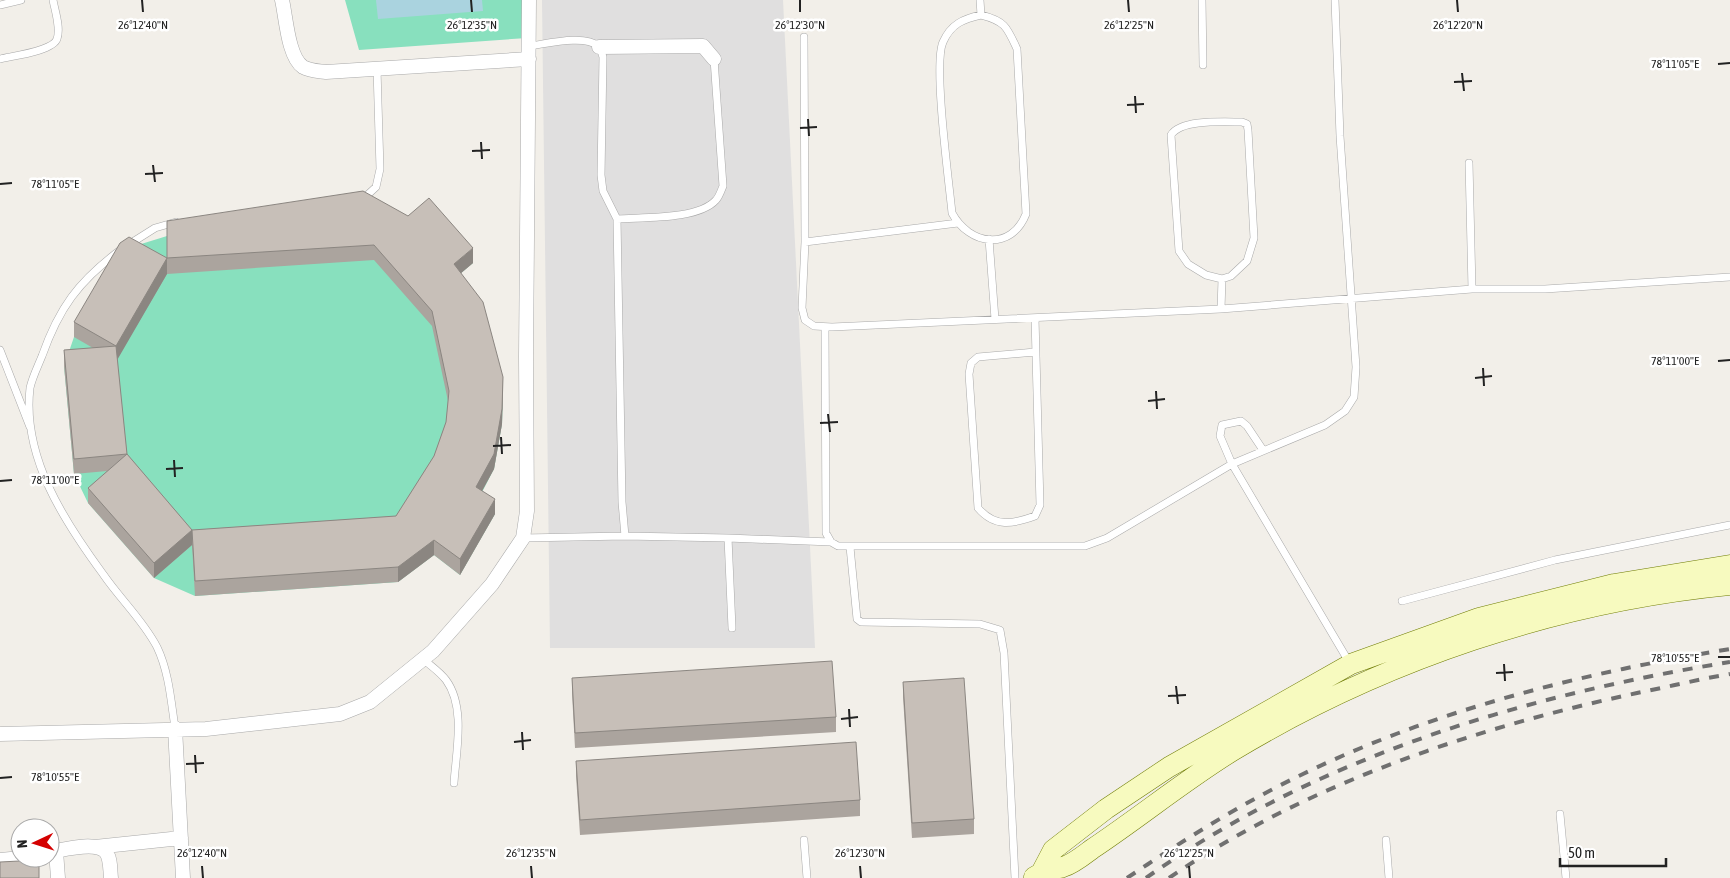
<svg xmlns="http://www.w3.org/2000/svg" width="1730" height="878" font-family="'Asap Condensed',sans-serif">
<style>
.residential{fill:#e0dfdf}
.pitch{fill:#88e0be}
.water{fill:#aad3df}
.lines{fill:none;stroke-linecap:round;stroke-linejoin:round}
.lane-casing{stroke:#a9a9a9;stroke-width:8}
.street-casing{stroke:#a9a9a9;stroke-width:15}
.secondary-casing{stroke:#707d05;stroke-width:21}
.lane{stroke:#fff;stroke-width:7}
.street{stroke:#fff;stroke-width:14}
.secondary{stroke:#f7fabf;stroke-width:20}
.rail{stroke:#707070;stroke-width:4;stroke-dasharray:10 10;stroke-linecap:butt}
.wall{fill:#aba49e;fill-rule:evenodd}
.shaded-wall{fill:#8b8681}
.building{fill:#c7bfb8;stroke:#8b8681}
.ticks{fill:none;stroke:#222;stroke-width:2}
.ticks-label{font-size:12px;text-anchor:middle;fill:#222;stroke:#fff;stroke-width:5;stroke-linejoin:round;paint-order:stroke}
</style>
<rect width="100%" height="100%" fill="#f2efe9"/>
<!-- residential -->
<path class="residential" d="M542 0H783L815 648H550Z"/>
<!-- pitch -->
<path class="pitch" d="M345 0H523L527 38 359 50Z
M167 236 473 263 454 279 483 317 503 393 502 424 494 469 477 502 495 514 460 575 434 555 398 582 195 596 154 578 88 503 74 474 64 366 74 337 125 249Z"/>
<!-- water -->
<path class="water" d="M376 0H482L483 11 378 19Z"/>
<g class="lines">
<!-- lane casing -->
<g class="lane-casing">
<path id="lane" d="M980 0 981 15
M1202 0 1203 65
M0 5 21 0
M981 15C1005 21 1007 27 1017 49L1026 214C1011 252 969 245 952 213 949 182 933 64 943 42 951 24 963 19 981 15Z
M804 37 805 242 802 308 805 320 814 326 832 327 1221 309 1472 289H1545L1730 277
M529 46C546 44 585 34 598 46 601 49 602 54 603 57L601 175 603 191 617 219 622 502 625 536
M0 59C12 56 53 51 57 39 61 28 55 11 53 0
M1242 122 1247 124 1248 130 1254 238 1247 261 1231 276 1222 279 1206 275 1188 264 1179 251 1171 135C1181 119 1224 122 1242 122Z
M1469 163 1472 289
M363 199 376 187 380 169 377 69
M617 219C643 217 698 220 716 200 719 197 721 191 723 186L714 59
M989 239 995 319
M805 242 958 223
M128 245 155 228 176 222
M119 251C78 282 59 308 42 356 38 366 32 378 30 388 22 457 64 521 103 574 120 599 143 620 157 647 169 672 171 701 175 728
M1221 309 1222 279
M1035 318 1040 505 1035 516C1013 524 995 528 978 508L969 374 971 363 978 357 1035 352
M825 327 826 533 831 542 838 546H1085L1107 538 1232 464 1325 425 1345 411 1354 397 1356 367 1340 136 1335 0
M0 350 30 427
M1263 450 1247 426 1241 421 1222 425 1220 436 1232 464 1349 662
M523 538 625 536 728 538 732 628
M728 538 831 542
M850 547 857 619 861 622 980 624 1000 630 1004 653 1015 878
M1402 601 1555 560 1730 525
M423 659C431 666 440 672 446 680 466 707 456 752 454 783
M1560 814 1566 878
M804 840 807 878
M1386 840 1389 878"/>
</g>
<!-- street casing -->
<g class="street-casing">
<path id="street" d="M282 0C286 17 288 57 303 67 310 71 319 71 326 72L529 59
M599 47 703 46 714 59
M175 728 183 878
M0 734 206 729 340 714 370 702 433 651 492 584 523 538 527 511 526 357 529 0
M95 847 181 838
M56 851 58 878
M50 852C63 850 94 841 105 851 111 857 110 870 111 878
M0 860 21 858"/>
</g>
<!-- secondary casing -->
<g class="secondary-casing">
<path id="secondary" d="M1042 871 1053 850 1106 809 1169 767 1351 664 1479 618 1614 584 1730 565
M1034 877C1044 870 1052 870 1063 867 1073 864 1084 855 1092 849 1140 817 1185 780 1234 750 1384 660 1556 602 1730 585"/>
</g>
<!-- lane -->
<use href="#lane" class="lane"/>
<!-- street -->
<use href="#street" class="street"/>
<!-- secondary -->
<use href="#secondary" class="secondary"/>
<!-- rail -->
<path class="rail" d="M1127 878C1184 840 1242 803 1303 774 1437 709 1583 673 1730 649
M1146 878C1317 757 1525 695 1730 662
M1169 878C1308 783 1474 728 1637 693 1668 687 1699 679 1730 674"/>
</g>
<!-- wall -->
<path class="wall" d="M363 191 473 263 461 273 503 393 502 424 494 469 482 491 495 514 460 575 434 555 398 582 195 596 192 545 154 578 88 503V488L107 471 74 474 64 366V350L93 348 74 337V322L167 258ZM374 260 432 326 448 401 446 422 434 456 396 516 192 530 127 454 117 359 167 274Z
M572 678 836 717V732L575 748 572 693Z
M903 682 974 819V834L912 838 903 697Z
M576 761 860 800V816L580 835 576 776Z"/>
<!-- shaded-wall -->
<path class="shaded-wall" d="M473 248V263L454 279V264Z
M167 258V274L116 362V346Z
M503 377 502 424 494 469 476 502V487Z
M495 499V514L460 575V559Z
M192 530V545L154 578V563Z
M434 540V555L398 582V567Z"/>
<!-- building -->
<path class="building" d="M363 191 408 216 429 198 473 248 454 264 483 302 503 377 502 409 494 454 476 487 495 499 460 559 434 540 398 567 195 581 192 530 396 516 434 456 446 422 449 391 432 311 374 245 167 258V221Z
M129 237 167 258 116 346 74 322 120 243Z
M116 346 127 454 74 459 64 350Z
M127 454 192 530 154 563 88 488Z
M832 661 836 717 575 733 572 678Z
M964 678 974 819 912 823 903 682Z
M856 742 860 800 580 820 576 761Z
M39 860V878H0V862Z"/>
<!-- ticks -->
<path class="ticks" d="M142 0 143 12M471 0 472 12M800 0V12M1128 0 1129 12M1457 0 1458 12M1718 64 1730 63M1462 73 1464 91M1454 82 1472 81M1135 96 1136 113M1127 105 1144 104M808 119 809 136M800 128 817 127M481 142 482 159M472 151 490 150M153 165 155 182M145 174 163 173M0 184 12 183M1718 361 1730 360M1483 368 1484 386M1475 378 1492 376M1156 391 1157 409M1148 401 1165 399M828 414 830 432M820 423 838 422M501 437 502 454M493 446 511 445M174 460 175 477M166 469 183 468M0 481 12 480M1718 657H1730M1504 664 1505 681M1496 673 1513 672M1176 686 1178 704M1168 696 1186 695M849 709 850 727M841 719 858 717M522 732 523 750M514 742 531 740M195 755 196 773M186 764 204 763M0 778 12 777M202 866 203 878M531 866 532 878M860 866 861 878M1189 866 1190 878"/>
<g class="ticks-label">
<text x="143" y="29">26°12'40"N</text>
<text x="472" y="29">26°12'35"N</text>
<text x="800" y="29">26°12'30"N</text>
<text x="1129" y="29">26°12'25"N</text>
<text x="1458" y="29">26°12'20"N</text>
<text x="1675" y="68">78°11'05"E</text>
<text x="55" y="188">78°11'05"E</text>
<text x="1675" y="365">78°11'00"E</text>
<text x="55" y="484">78°11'00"E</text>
<text x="1675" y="662">78°10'55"E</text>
<text x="55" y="781">78°10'55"E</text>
<text x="202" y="857">26°12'40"N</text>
<text x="531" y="857">26°12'35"N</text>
<text x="860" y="857">26°12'30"N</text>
<text x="1189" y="857">26°12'25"N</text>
</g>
<!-- north arrow -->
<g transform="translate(35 843) rotate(266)"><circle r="24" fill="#ffffff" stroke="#a7a7a7"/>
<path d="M0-4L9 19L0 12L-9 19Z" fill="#d40000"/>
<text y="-8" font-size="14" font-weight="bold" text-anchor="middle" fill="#222222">N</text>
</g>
<!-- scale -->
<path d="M1560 858v8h106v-8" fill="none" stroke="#222222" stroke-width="2.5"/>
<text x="1568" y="858" font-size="15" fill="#222222" stroke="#ffffff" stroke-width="4" paint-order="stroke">50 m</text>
</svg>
